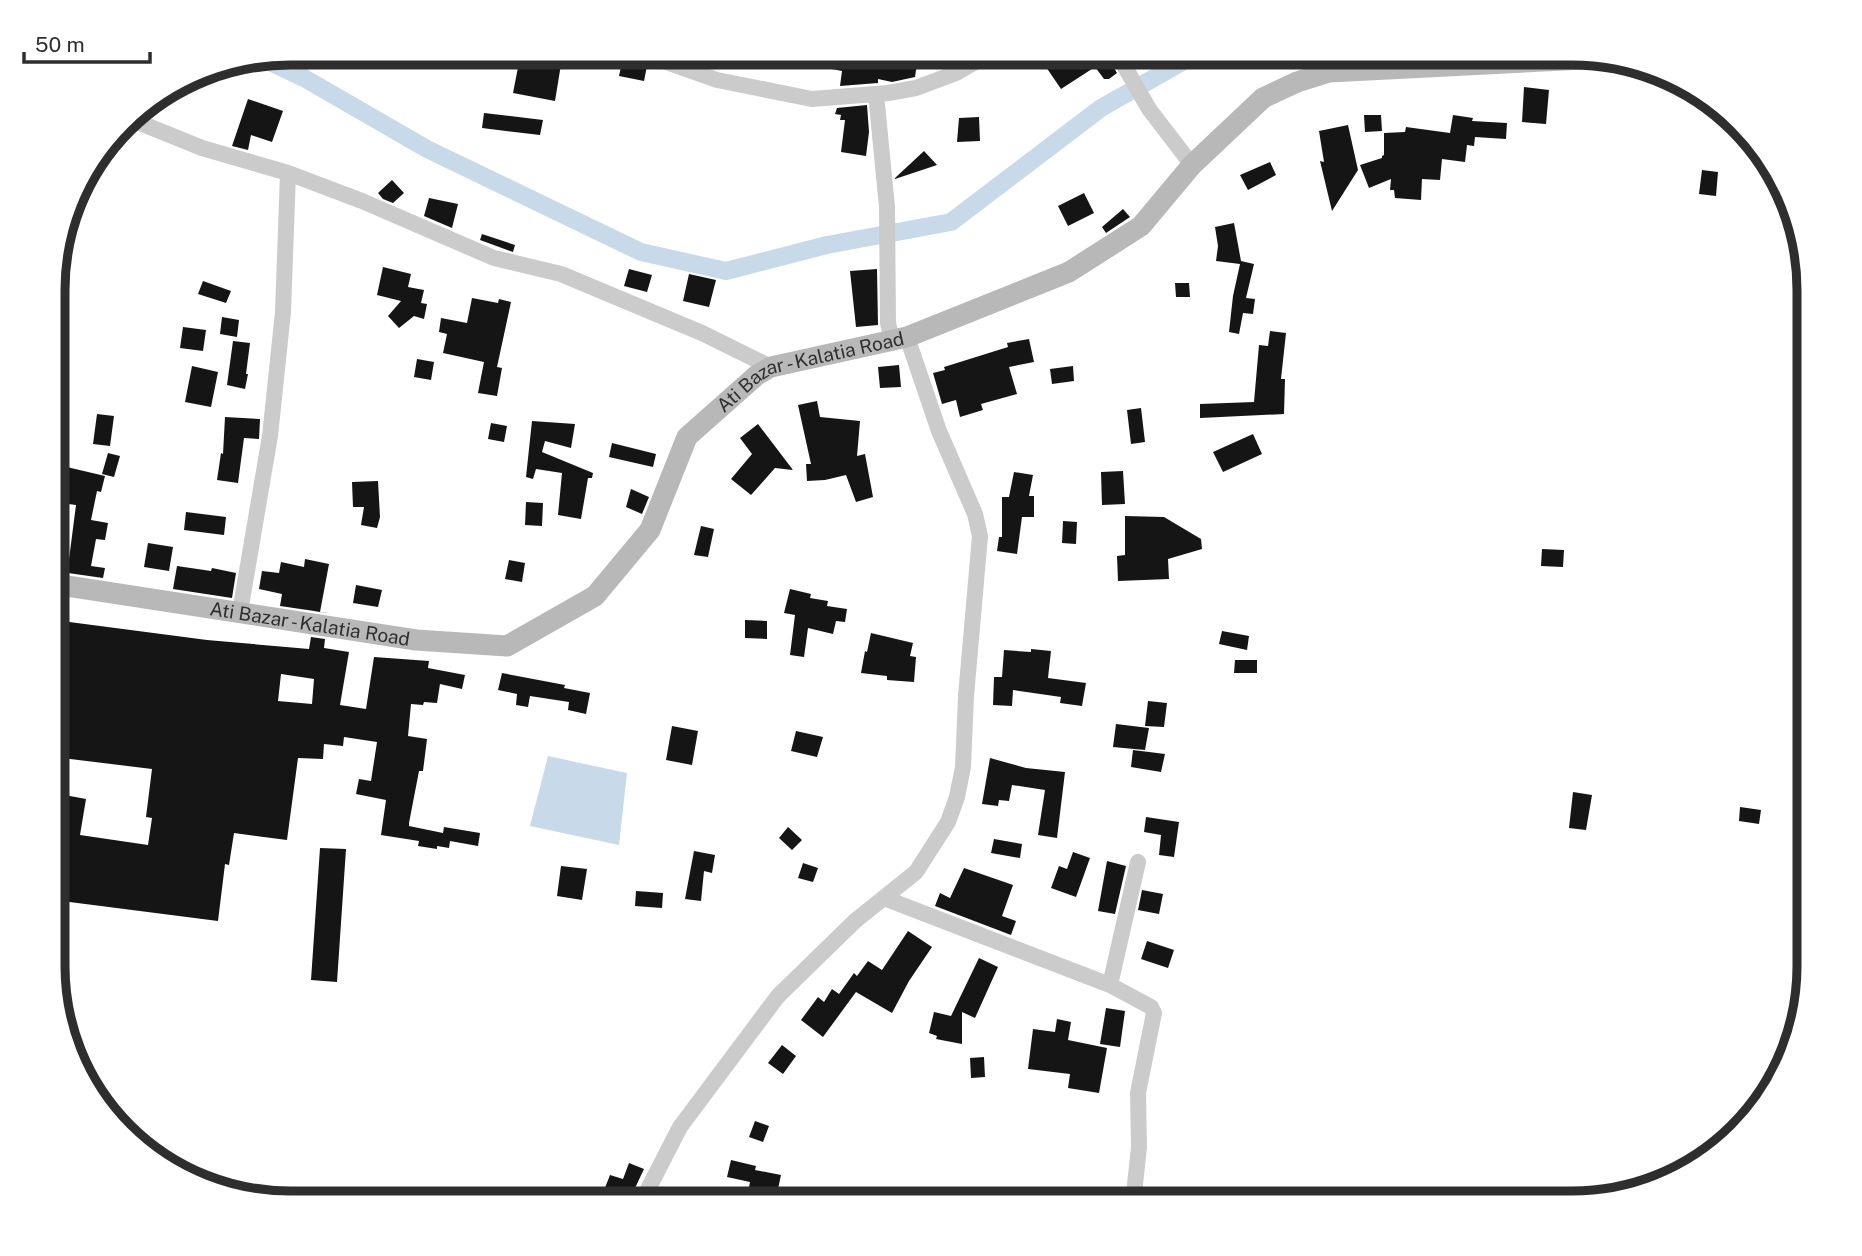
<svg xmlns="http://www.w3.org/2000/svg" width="1862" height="1256" font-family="'Public Sans',sans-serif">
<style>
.water{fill:#c8daea}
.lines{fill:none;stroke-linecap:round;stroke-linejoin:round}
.canal{stroke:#c8daea;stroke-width:18}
.building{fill:#151515;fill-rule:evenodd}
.minor{stroke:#cbcbcb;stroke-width:16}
.secondary{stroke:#b8b8b8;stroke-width:21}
.labels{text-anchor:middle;stroke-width:7;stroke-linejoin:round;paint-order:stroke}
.street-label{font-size:19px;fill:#2e2e2e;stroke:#fff}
.rim{fill:none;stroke:#2e2e2e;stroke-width:9}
</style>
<rect width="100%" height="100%" fill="#fff"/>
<!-- water -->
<path class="water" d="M548 756 627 773 619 845 530 826Z"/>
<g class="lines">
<!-- canal -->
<path class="canal" d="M262 58 304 78 427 149 641 252 726 271 827 245 951 222 1101 108 1198 53"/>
</g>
<!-- building -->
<path class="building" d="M521 52H563L555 101 513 93Z
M830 52H887L918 57 915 77 892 82 878 79V83L840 86 842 71 827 68Z
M1084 52H1105L1117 73 1109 79H1104Z
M624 53 631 54 634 60 647 66 644 81 619 76Z
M1046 67H1095L1061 89Z
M1524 87 1549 90 1546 124 1522 122Z
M248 99 283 111 272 142 251 135 248 150 232 146Z
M867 105 869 132 866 156 841 152 845 120H840L841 115 835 114 837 108Z
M484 113 543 120 540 135 482 128Z
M1364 115H1381L1382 131 1365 132Z
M1453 115 1473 118 1472 121 1507 123 1506 139 1475 137 1474 146 1467 145 1465 162 1442 159 1440 180 1422 179 1421 200 1395 198 1394 190H1390L1391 179 1369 188 1360 165 1382 158V156L1384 155V133L1405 132 1406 127 1450 133Z
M979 117 980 141 957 142 959 118Z
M1348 125 1358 170 1332 211 1320 161 1324 162 1319 131Z
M924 151 937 165 895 179V178Z
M1270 162 1276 175 1248 190 1240 175Z
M1702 170 1718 172 1716 196 1699 194Z
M392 180 404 193 393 203 383 199 378 193Z
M1084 193 1094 213 1068 226 1058 206Z
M429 198 458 204 452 228 424 216Z
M1123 209 1130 217 1106 233 1102 227Z
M1234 223 1241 261 1254 264 1246 298 1255 299 1253 314 1243 313 1239 334 1229 332 1233 296 1240 264 1216 261 1218 246 1215 227Z
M482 234 515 245 513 252 480 240Z
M383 267 411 274 408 287 424 290 421 303 427 304 424 319 414 316 399 328 388 316 401 301 377 295Z
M629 269 652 275 647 292 624 286Z
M877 269 878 325 856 327 850 271Z
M689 274 716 280 709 307 683 301Z
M203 281 231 291 226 303 198 294Z
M1175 283H1189L1190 297H1176Z
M472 298 498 303 499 299 511 302 497 367 502 368 497 396 478 393 484 362 443 353 447 334 439 332 441 318 467 323Z
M222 317 239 320 237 337 220 334Z
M183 327 206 330 203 351 180 348Z
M1270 331 1286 333 1281 379H1285L1284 414 1200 418V404L1254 402 1259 345 1268 346Z
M1029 339 1034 362 1009 367 1017 394 981 404 983 410 960 417 956 400 942 404 933 373 945 370 944 367 1008 347 1007 343Z
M233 341 250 343 246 374H248L245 389 227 385Z
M417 359 434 362 431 380 414 377Z
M899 365 901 387 880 388 878 367Z
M192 366 218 372 211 407 185 402Z
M1073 366 1074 381 1052 384 1050 369Z
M817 401 820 417 860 421 857 456 865 454 873 497 856 502 846 475 825 480 807 481 806 464H811L798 405Z
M1141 408 1145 442 1131 444 1127 410Z
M97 414 114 416 110 446 93 444Z
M225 417 260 419 259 439 244 438 238 483 217 480 221 453 223 454Z
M532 421 575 424 571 448 545 441 542 452 593 473 592 478H588L581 519 558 515 562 473 536 469 533 479 526 477Z
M491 423 507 426 504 442 488 439Z
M758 424 793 470 775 468 751 495 731 479 752 454 740 438Z
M1253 434 1262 454 1223 472 1213 452Z
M612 443 656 454 653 467 609 457Z
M108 453 120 456 114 477 102 474Z
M54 464 105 476 101 492 97 491 91 520 108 523 105 540 96 539 91 566 105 568 103 578 61 572V566L68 567 76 505 61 503 62 499 54 498Z
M1123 471 1125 504 1102 505 1101 472Z
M1014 472 1033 475 1029 496H1034V517H1022L1017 554 997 551 999 537H1002V497H1009Z
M378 481 380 517 377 528 361 525 364 507H353L352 482Z
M631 489 649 497 642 514 626 507Z
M526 502 543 503 542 526 525 525Z
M186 512 226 517 224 535 184 530Z
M1125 516 1164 517 1201 539 1202 549 1168 559 1169 579 1118 581 1117 556 1125 555Z
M1063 521 1077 522 1076 544 1062 543Z
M701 526 714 529 708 557 694 555Z
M148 543 173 547 169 571 144 567Z
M1542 549 1564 550 1563 567 1541 566Z
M305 559 329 564 320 612 328 613 280 606 282 594 259 589 262 571 279 573 281 562 304 567Z
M509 560 525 563 522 582 505 579Z
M177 566 211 571 212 568 236 573 232 598 173 589Z
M356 585 382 590 378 607 353 603Z
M790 589 811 594 810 598 828 601 827 606 847 609 845 622 836 621 833 634 808 628 804 657 790 655 795 615 784 613Z
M54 620 207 640 286 647 309 649 311 637 325 639 324 648 349 652 340 705 366 709 374 657 429 661 428 668 465 675 462 689 440 684 437 703 424 702 423 705 411 704 408 736 427 739 423 771H419L409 823V826L443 833 444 827 480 833 478 846 450 841 449 848 437 846V849L418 846 419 841 381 835 386 800 356 794 359 779 371 781 377 742 344 737 343 746 324 744 323 759 298 758 287 840 234 833 229 865 225 864 218 921 54 900 58 855H54V793L86 799 80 835 148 845 152 818 146 817 152 769 54 757ZM281 674 314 679 312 704 278 701Z
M745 620 767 621V639L745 638Z
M1222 631 1249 636 1247 650 1219 644Z
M871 633 913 643 910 656 916 657 914 682 887 680V676L861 673 865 651 867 652Z
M1031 649 1051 651 1048 678 1086 683 1082 706 1060 703 1061 697 1013 690 1012 706 993 705 994 677H1002L1004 650 1031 652Z
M1235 660H1257V673H1234Z
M502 673 565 685 564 688 590 693 586 714 568 710 569 702 530 696 528 707 516 705 517 694 498 690Z
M1148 701 1167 703 1164 727 1145 726Z
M1116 724 1149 728 1145 750 1113 747Z
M672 726 698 731 692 765 666 760Z
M796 731 823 737 817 757 791 751Z
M1133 750 1165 754 1161 772 1131 767Z
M990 758 1026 768 1065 772 1057 838 1038 835 1045 790 1012 785 1009 801 999 800 998 806 982 804Z
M1573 792 1592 795 1586 830 1569 828Z
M1740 807 1761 810 1759 824 1739 821Z
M1146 817 1179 822 1174 857 1159 855 1161 835 1144 832Z
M788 827 802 840 792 850 779 838Z
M994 839 1022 844 1020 858 991 853Z
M320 848 346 849 337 982 311 980Z
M694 851 715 855 712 873 704 871 701 901 685 899Z
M1073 852 1090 858 1076 897 1051 888 1059 866 1067 869Z
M1107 861 1126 866 1115 914 1098 911Z
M803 863 818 868 813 882 798 878Z
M561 866 587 869 582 900 557 896Z
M964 868 1013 885 1002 916 1016 921 1011 935 935 906 940 893 950 898Z
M1142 890 1163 894 1159 914 1138 910Z
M636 891 663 893 662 908 635 906Z
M908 931 932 947 909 981 892 1013 856 992 823 1037 801 1020 818 997 824 1002 832 989 839 994 854 973 857 976 868 961 882 970Z
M1147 941 1174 950 1168 968 1141 959Z
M979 958 998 967 975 1018 962 1012V1044L936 1039 937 1036 929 1033 934 1012 951 1016Z
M1106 1008 1125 1011 1120 1047 1100 1044Z
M1057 1019 1071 1022 1068 1040 1107 1048 1099 1093 1068 1088 1070 1074 1028 1069 1033 1029 1055 1032Z
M782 1045 796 1056 783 1074 768 1063Z
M984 1057 985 1077 971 1078 970 1058Z
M755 1121 769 1126 763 1142 749 1137Z
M731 1160 756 1166 755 1170 781 1175 775 1203H746L750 1182 727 1177Z
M629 1163 644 1169 628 1203H599L610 1175 623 1179Z
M982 1187 1002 1192 1000 1203H978Z"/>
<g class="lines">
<!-- minor -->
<path class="minor" d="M641 53 717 80 812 99 888 93 916 88 956 73 991 53
M1117 53 1149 109 1192 165
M876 94 887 207 888 323 892 340
M128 118 202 148 288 173 362 201 494 258 561 274 702 333 771 367
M240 612 270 436 283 312 288 173
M884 898 1110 985 1138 862
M1110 985 1151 1007 1154 1013 1138 1093 1139 1147 1133 1203
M641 1203 680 1127 778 996 855 921 916 872 948 822 957 797 963 767 966 696 980 536 975 514 939 431 907 337"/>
<!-- secondary -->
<path class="secondary" id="s1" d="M54 584 416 640 507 646 595 596 650 530 687 437 757 375 771 367 907 337 1069 272 1141 226 1192 165 1263 98 1297 82 1329 72 1604 58"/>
</g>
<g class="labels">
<!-- street labels -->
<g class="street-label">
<text dy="7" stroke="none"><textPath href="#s1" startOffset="889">Ati Bazar - Kalatia Road</textPath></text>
<text dy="7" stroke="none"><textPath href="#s1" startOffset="259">Ati Bazar - Kalatia Road</textPath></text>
</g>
</g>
<!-- crop -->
<path d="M0 0H1862V1256H0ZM290 65H1572A225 225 0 0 1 1797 290V966A225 225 0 0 1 1572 1191H290A225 225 0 0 1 65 966V290A225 225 0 0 1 290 65Z" fill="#fff" fill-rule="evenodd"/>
<path class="rim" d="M290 65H1572A225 225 0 0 1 1797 290V966A225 225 0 0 1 1572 1191H290A225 225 0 0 1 65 966V290A225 225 0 0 1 290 65Z"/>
<!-- scale -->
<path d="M24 52v10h126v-10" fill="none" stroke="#2e2e2e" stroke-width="3.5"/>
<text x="35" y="52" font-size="21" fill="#2e2e2e" stroke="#ffffff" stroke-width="5" paint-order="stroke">50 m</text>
</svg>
